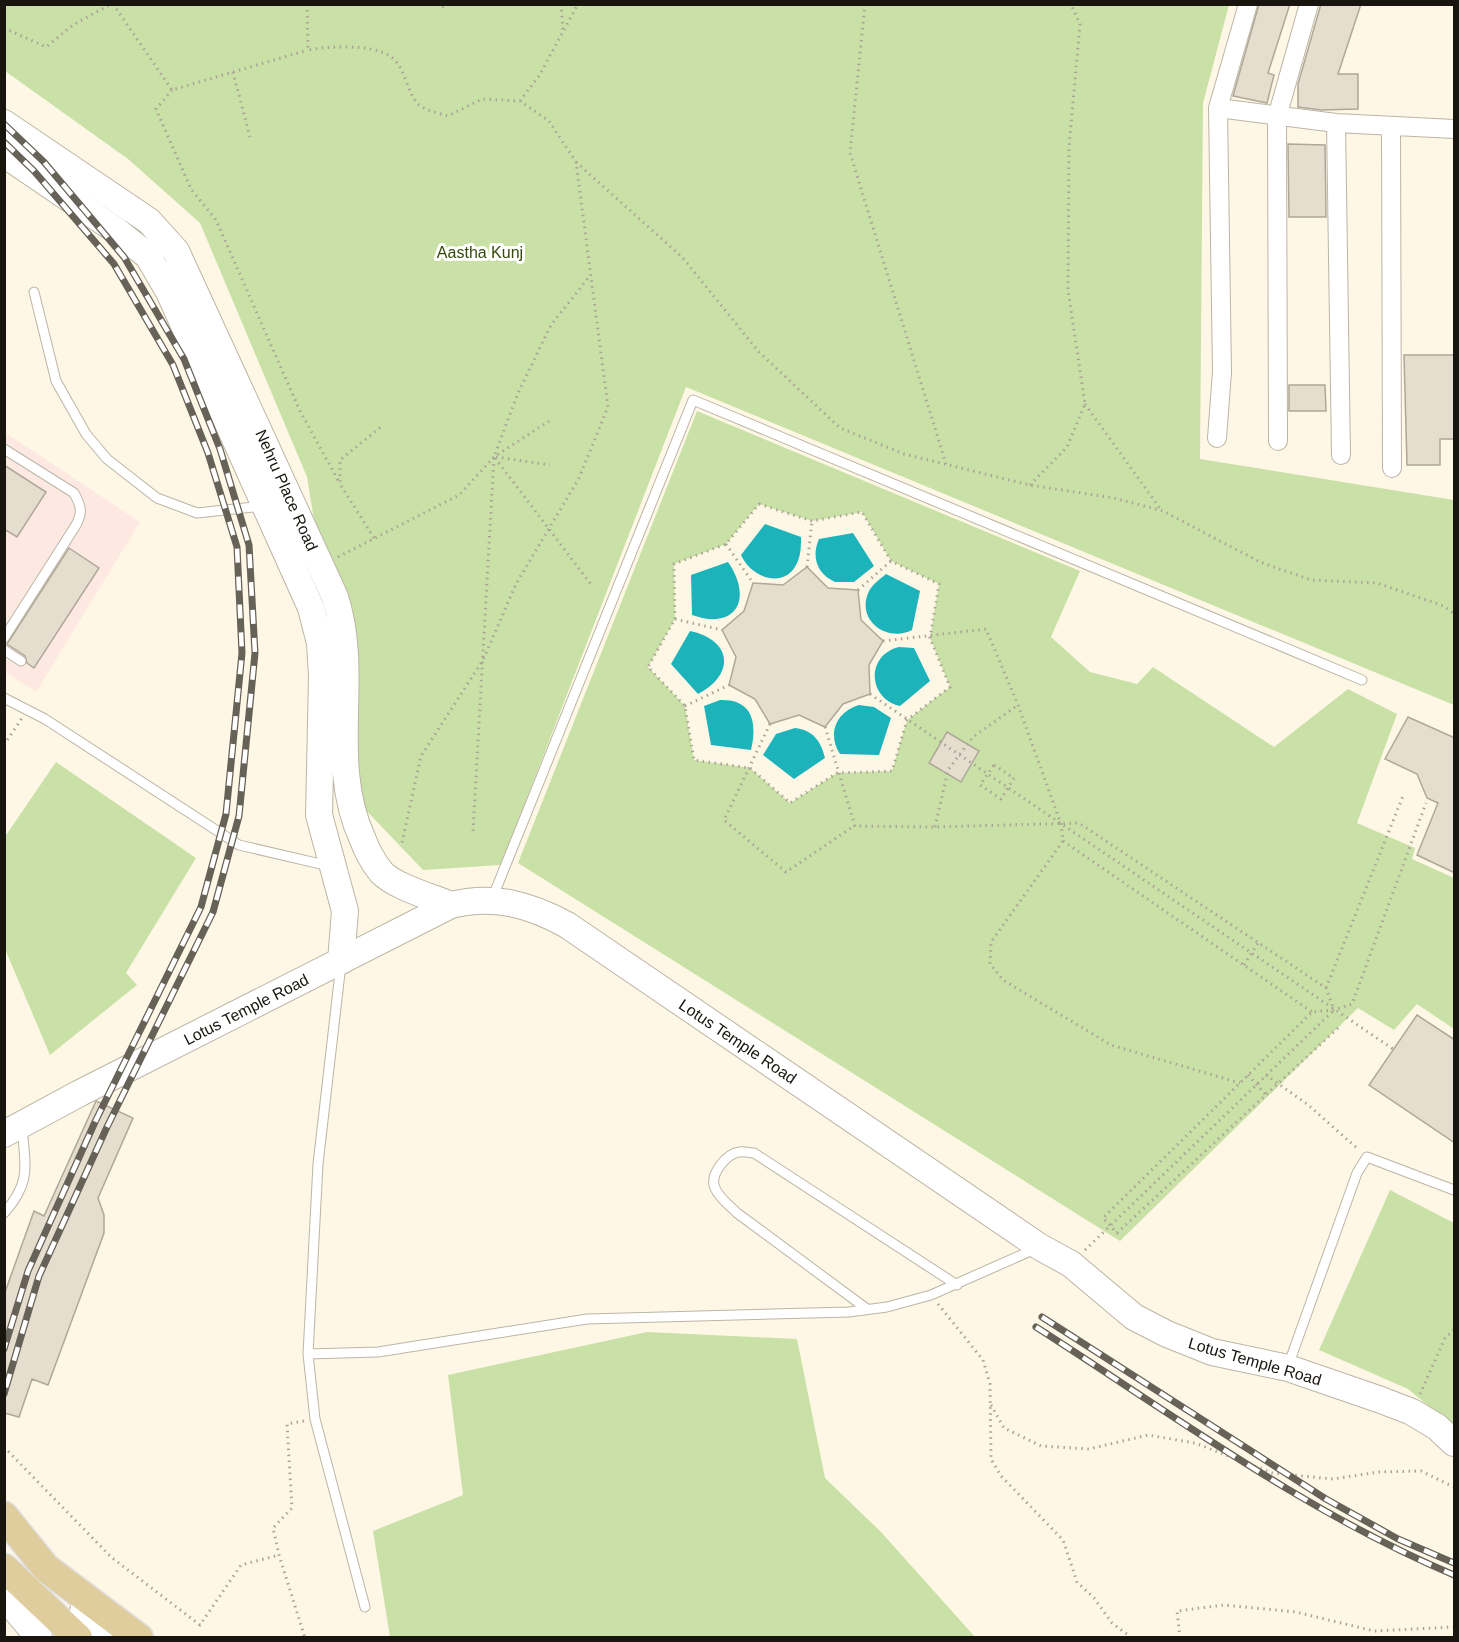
<svg xmlns="http://www.w3.org/2000/svg" width="1459" height="1642" font-family="Helvetica,sans-serif">
<style>
.commercial{fill:#fde9e2}
.green{fill:#c9e1a6;fill-rule:evenodd}
.water{fill:#1cb3bb}
.building{fill:#e5ddcd;stroke:#afa898;stroke-width:1.5}
.lines{fill:none;stroke-linecap:round;stroke-linejoin:round}
.lane-casing{stroke:#bcb5a5;stroke-width:11}
.street-casing{stroke:#bcb5a5;stroke-width:20}
.secondary-casing{stroke:#bcb5a5;stroke-width:28}
.primary-casing{stroke:#dfdedd;stroke-width:31}
.path{stroke:#aaa497;stroke-width:3;stroke-dasharray:1.5 4.5;stroke-linecap:butt}
.lane{stroke:#fff;stroke-width:9}
.street{stroke:#fff;stroke-width:18}
.secondary{stroke:#fff;stroke-width:26}
.primary{stroke:#dfcd9d;stroke-width:28}
.rail-casing{stroke:#676258;stroke-width:7}
.rail{stroke:#fff;stroke-width:4.5;stroke-dasharray:14;stroke-linecap:butt}
.labels{text-anchor:middle;stroke-width:6;stroke-linejoin:round;paint-order:stroke}
.park-label{font-size:16px;fill:#36480b;stroke:#fff}
.street-label{font-size:16px;fill:#18150f;stroke:#fff}
</style>
<rect width="100%" height="100%" fill="#fff7e6"/>
<!-- commercial -->
<path class="commercial" d="M4 432 140 522 36 692 5 672Z"/>
<!-- green -->
<path class="green" d="M5 5H1229L1203 103 1200 459 1454 500V705L686 387 501 865 423 870 360 804 307 477 200 223 128 159 5 71Z
M697 411 1080 571 1051 637 1090 672 1137 684 1153 667 1274 747 1348 689 1397 714 1357 823 1415 848 1412 859 1454 878V1029L1417 1004 1394 1030 1358 1008 1120 1241 518 863ZM759 504 812 521 862 512 891 561 939 584 930 638 950 687 907 720 892 771 837 773 790 803 750 768 694 760 685 706 648 667 675 619 674 564 726 544Z
M56 762 196 858 126 973 137 985 50 1055 5 949 4 838Z
M1390 1190 1454 1223V1427L1408 1389 1319 1350Z
M647 1332 797 1339 825 1478 881 1532 975 1637H390L373 1531 463 1495 448 1375Z"/>
<!-- water -->
<path class="water" d="M765 524 801 537C801 545 801 553 798 561 786 591 751 578 741 555Z
M853 533 874 566 854 582H835C817 574 811 557 819 539Z
M728 562C753 598 737 631 692 615L691 575Z
M886 574 920 591 912 630C887 643 855 620 869 591 873 584 880 579 886 574Z
M690 631C733 640 735 675 698 694L671 664Z
M899 647 914 648 930 681 900 706C867 698 866 655 899 647Z
M720 700C754 699 757 724 751 750L711 745 704 706Z
M859 705 874 707 891 718 879 755 840 754C827 734 836 712 859 705Z
M795 728C813 730 821 741 825 758L794 779 763 755 776 734Z"/>
<!-- building -->
<path class="building" d="M1259 4H1290L1268 73 1274 75 1267 103 1233 96Z
M1321 4H1361L1338 74H1358V109L1321 110 1298 107V84Z
M1288 144 1325 145 1326 217H1289Z
M1404 355H1455V439H1440V465H1407Z
M1289 385H1325L1326 411H1289Z
M4 465 46 492 17 537 4 529Z
M69 548 99 568 34 668 27 663 25 656 7 644Z
M807 567 828 588 858 590 861 620 883 641 869 665 870 694 843 704 825 727 799 715 770 724 755 699 729 685 736 657 722 630 744 611 753 583 783 585Z
M1408 717 1455 738V873L1417 855 1438 803 1427 798 1417 774 1385 759Z
M947 732 979 751 961 782 929 763Z
M1417 1015 1455 1040V1143L1369 1085Z
M96 1101 133 1118 98 1198 104 1215V1233L48 1385 32 1379 19 1417 4 1413V1295L34 1211 44 1216Z"/>
<g class="lines">
<!-- lane casing -->
<g class="lane-casing">
<path id="lane" d="M34 292 56 381 86 434 107 459 157 498 197 513 263 506
M4 449 74 493C81 506 83 512 76 525L4 638
M4 650 21 661
M4 698 45 719 239 845 329 866
M492 899 693 400 1362 680
M341 964 318 1164 308 1354 315 1419 365 1607
M4 1213C32 1182 25 1165 22 1127
M867 1309 737 1213C730 1206 719 1198 715 1188 709 1175 726 1154 739 1152 744 1151 750 1153 754 1153L957 1285
M308 1354 378 1352 587 1319 849 1312 887 1307 931 1295 1035 1249
M1288 1366 1357 1173 1367 1157 1454 1190"/>
</g>
<!-- street casing -->
<g class="street-casing">
<path id="street" d="M1218 108 1336 123 1454 129
M1336 123 1341 455
M1391 128 1392 468
M1217 438 1222 372 1218 108 1248 4
M1278 441 1277 117 1309 4"/>
</g>
<!-- secondary casing -->
<g class="secondary-casing">
<path id="secondary" d="M4 123 149 221 176 251 335 597C361 678 326 760 363 840 367 851 374 863 381 872 395 887 432 897 451 905
M4 154 117 231 148 256 169 292 311 608 320 643 322 676 319 815 345 911 341 961
M4 1134 80 1093 451 905C493 894 531 905 567 925L1040 1247 1071 1264 1134 1317 1167 1334 1212 1352 1288 1368 1381 1400 1412 1412 1437 1427 1454 1443
M4 1596 39 1638
M83 1611 114 1638"/>
</g>
<!-- primary casing -->
<g class="primary-casing">
<path id="primary" d="M4 1516 46 1568 139 1638
M4 1568 78 1638"/>
</g>
<!-- path -->
<path class="path" d="M113 4 172 90 308 50
M307 4 308 50C328 46 372 44 390 56 406 67 406 91 418 104 426 111 438 113 448 116L482 99 520 101 549 121 576 162 608 407 579 478 516 584 483 660 421 756 401 847
M561 4 563 30
M865 4 850 153 946 464
M442 7 448 4
M4 28 46 47 73 25 111 4
M233 72 250 137
M172 90 156 109 191 189 216 220 300 411 340 484
M520 101 539 76 578 4
M576 162 682 257 759 352 840 428 904 454 1030 485 1114 498 1163 511 1260 562 1311 580 1377 583 1444 606 1454 614
M1085 404 1161 510
M496 457 550 465
M495 458 593 587
M1030 485 1067 447 1085 404 1068 290 1069 147 1080 24 1071 4
M759 504 812 521 862 512 891 561 939 584 930 638 950 687 907 720 892 771 837 773 790 803 750 768 694 760 685 706 648 667 675 619 674 564 726 544Z
M374 538 340 484V460L382 426
M726 544 753 583
M338 557 459 495 494 457 549 421
M807 567 812 521
M858 590 891 561
M675 619 722 630
M883 641 986 629 1018 705 1061 824 1063 841 991 942 990 964 1003 980 1111 1045 1240 1083
M870 694 1393 1049
M685 706 729 685
M770 724 724 820 786 872 854 826
M825 727 855 826 935 827 1079 823 1326 988 1334 1010
M4 745 22 718
M994 765 1014 778 1001 799 980 785Z
M935 827 948 770 973 737 1018 705
M473 831 494 457 518 393 551 325 589 277
M1063 841 1312 1012
M1244 965 1258 943
M1326 988 1403 796
M1338 1028 1117 1233 1103 1218 1312 1012 1334 1010 1352 1004 1426 803
M1248 1075 1266 1095
M1266 1075 1307 1104 1358 1149
M1085 1250 1333 1011
M938 1304 983 1360 990 1384 991 1459 1001 1476 1063 1540 1077 1582 1094 1598 1112 1623 1132 1638
M1420 1394 1445 1338 1454 1330
M991 1405 1004 1428 1041 1446 1089 1449 1148 1435 1195 1443 1272 1473 1333 1479 1379 1472 1421 1471 1454 1487
M304 1421 287 1424 292 1508 273 1528 279 1555 305 1638
M4 1447 111 1557 200 1625 241 1565 279 1555
M1180 1638 1177 1611 1224 1605 1296 1612 1374 1631 1454 1627"/>
<!-- lane -->
<use href="#lane" class="lane"/>
<!-- street -->
<use href="#street" class="street"/>
<!-- secondary -->
<use href="#secondary" class="secondary"/>
<!-- primary -->
<use href="#primary" class="primary"/>
<!-- rail casing -->
<g class="rail-casing">
<path id="rail" d="M4 124 44 162 124 257 184 359 220 449 249 545 255 653 239 816 213 912 107 1127 39 1276 4 1394
M4 142 34 171 114 264 173 365 208 453 237 547 242 653 226 814 201 907 95 1122 28 1271 4 1349
M1042 1317 1326 1499 1398 1539 1454 1563
M1036 1327C1172 1414 1305 1512 1454 1575"/>
</g>
<!-- rail -->
<use href="#rail" class="rail"/>
</g>
<g class="labels">
<!-- park labels -->
<g class="park-label">
<text x="480" y="258">Aastha Kunj</text>
</g>
<!-- street labels -->
<g class="street-label">
<text transform="translate(287 490) rotate(66)" y="6">Nehru Place Road</text>
<text transform="translate(246 1009) rotate(-27)" y="6">Lotus Temple Road</text>
<text transform="translate(738 1041) rotate(34)" y="6">Lotus Temple Road</text>
<text transform="translate(1255 1361) rotate(16)" y="6">Lotus Temple Road</text>
</g>
</g>
<!-- border -->
<rect width="1459" height="1642" fill="none" stroke="#18150f" stroke-width="12"/>
</svg>
